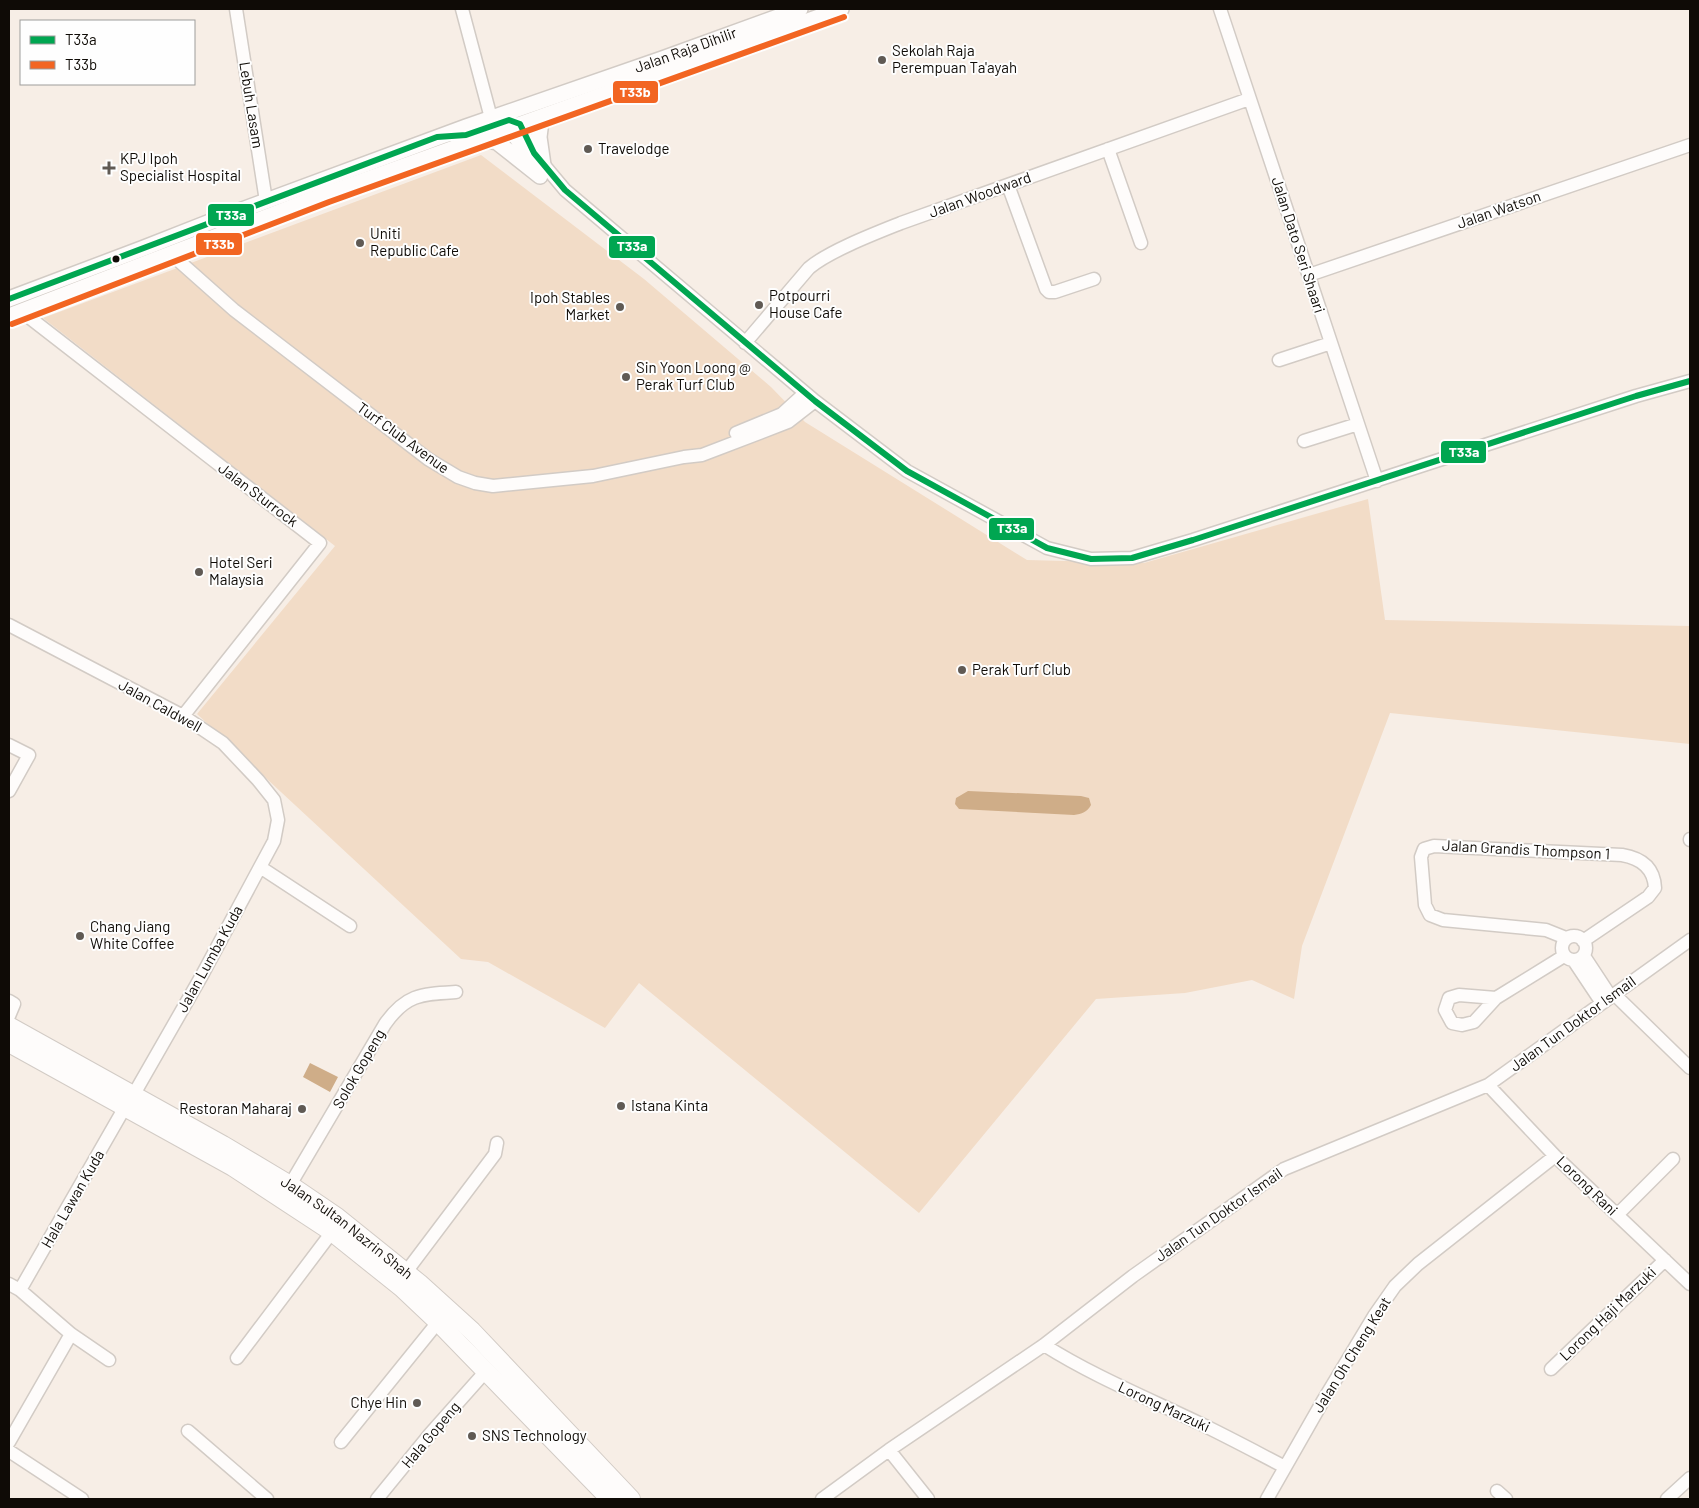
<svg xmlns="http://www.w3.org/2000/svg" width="1699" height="1508" font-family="Barlow,sans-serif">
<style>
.green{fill:#f2dcc7}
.water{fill:#cfad88}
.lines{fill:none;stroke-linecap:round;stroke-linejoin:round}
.minor-casing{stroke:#d2cbc5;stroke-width:15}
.major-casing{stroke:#d2cbc5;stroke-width:18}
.highway-casing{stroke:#d2cbc5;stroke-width:20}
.minor{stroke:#fefcfb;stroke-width:12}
.major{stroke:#fefcfb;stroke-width:15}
.highway{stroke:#fefcfb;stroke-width:18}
.bus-1-casing{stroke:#fefefe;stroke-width:10}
.bus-2-casing{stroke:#fefefe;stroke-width:10}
.bus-1{stroke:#00a651;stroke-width:6}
.bus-2{stroke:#f26522;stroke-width:6}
.poi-dot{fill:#605a54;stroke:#fefefe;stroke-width:2}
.bus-dot{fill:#0f0b06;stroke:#fefefe;stroke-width:2}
.labels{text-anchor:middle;stroke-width:4;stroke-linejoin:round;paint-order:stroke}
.street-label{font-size:15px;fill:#0f0b06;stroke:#fefefe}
.poi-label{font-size:15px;fill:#0f0b06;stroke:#fefefe;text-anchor:start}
.line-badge{stroke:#fefefe;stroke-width:2}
.badge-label{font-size:14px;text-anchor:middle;font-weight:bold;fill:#fff}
</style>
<rect width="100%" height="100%" fill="#f7eee6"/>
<!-- green -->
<path class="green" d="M481 155 644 279 771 387 805 422 1027 560 1144 563 1368 499 1385 620 1690 626V744L1390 713 1302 946 1294 999 1252 980 1185 993 1096 999 919 1213 639 983 605 1028 488 962 461 959 197 714 335 546 43 318Z"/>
<!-- water -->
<path class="water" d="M968 791 1081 796 1089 798 1091 805C1087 812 1082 814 1074 815L959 809 955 804 956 798Z
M310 1063 338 1077 330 1092 303 1077Z"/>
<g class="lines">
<!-- minor casing -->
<g class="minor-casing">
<path id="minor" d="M236 9 266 201
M462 9 491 118
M1220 9 1377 481
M520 124 534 153 565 190 815 401 907 471 1047 548 1091 559 1132 558 1193 540 1636 396 1690 381
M510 128 524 154 532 166
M1108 149 1141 243
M1008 185 1046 289 1049 292H1055L1094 279
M171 254 234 310 428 459 458 477 475 483 493 486 593 476 684 457 702 455 788 422 815 401
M1309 275 1690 145
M21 311 320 543 183 716
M745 343 809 268C829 251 876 233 901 223L1249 99
M1279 360 1331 343
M736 433 782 414 805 393
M1304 441 1358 424
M9 625 183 716 223 743 258 780 274 800 278 820 274 841 201 977 134 1094
M9 745 29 755 9 791
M1690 839V840
M260 867 350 926
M1562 948a12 12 0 1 1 24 0a12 12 0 1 1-24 0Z
M1566 938 1546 930 1443 920 1430 915 1425 905 1421 857 1424 849 1434 846 1622 855C1640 858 1654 867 1655 888L1648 897 1583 941
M1584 956 1611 997
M1574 961 1602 1003
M1614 994 1690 1068
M1496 998 1459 995 1449 998 1445 1010 1452 1023 1462 1025 1474 1022 1496 998 1564 956
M9 1001 14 1004 9 1016
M1488 1085 1555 1156 1690 1284
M290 1185 385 1024C406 994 422 994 456 992
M1617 1215 1673 1159
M406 1272 495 1154 497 1143
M9 1284 20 1290 71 1334 9 1442
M20 1290 125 1107
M71 1334 109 1360
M1044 1345C1093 1376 1147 1398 1199 1423 1228 1437 1256 1452 1285 1467
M237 1358 332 1232
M1551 1369 1665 1260
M188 1431 267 1499
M341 1442 438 1322
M889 1450 928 1499
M9 1451 82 1499
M1497 1491 1506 1499
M377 1499 430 1434 486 1371
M822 1499 889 1450 1044 1345 1133 1276 1284 1169 1488 1085 1690 940
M1267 1499 1324 1399 1374 1316 1395 1286 1418 1264 1555 1156
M1667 1499 1690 1478"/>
</g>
<!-- major casing -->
<g class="major-casing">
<g id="major">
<path d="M481 139 497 142 540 176"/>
<path d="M543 165 539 137 541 121 552 115"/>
<path id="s1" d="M9 299 144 248 215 220 466 127 662 59 800 9"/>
<path d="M9 316 326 194 841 9"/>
</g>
</g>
<!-- highway casing -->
<g class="highway-casing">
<g id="highway">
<path id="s2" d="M9 1026 223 1145 290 1185 337 1217 419 1283 472 1331 631 1499"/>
<path d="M9 1043 233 1167 332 1232 402 1288 438 1322 610 1499"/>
</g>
</g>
<!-- minor -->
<use href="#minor" class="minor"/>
<!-- major -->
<use href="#major" class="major"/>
<!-- highway -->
<use href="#highway" class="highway"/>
<!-- bus-1 casing -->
<g class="bus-1-casing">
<path id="bus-1" d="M9 299 437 137 466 135 509 120 520 124 534 153 565 190 815 401 907 471 1047 548 1091 559 1132 558 1193 540 1636 396 1690 381"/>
</g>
<!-- bus-2 casing -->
<g class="bus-2-casing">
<path id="bus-2" d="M12 324 329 202 844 17"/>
</g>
<!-- bus-1 -->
<use href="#bus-1" class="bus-1"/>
<!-- bus-2 -->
<use href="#bus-2" class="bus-2"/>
</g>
<!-- markers -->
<g class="poi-dot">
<circle cx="882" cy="60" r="5"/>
<circle cx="588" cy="149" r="5"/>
<path d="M106.5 160.5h5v5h5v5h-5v5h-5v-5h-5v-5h5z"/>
<circle cx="360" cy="243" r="5"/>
<circle cx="759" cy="305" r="5"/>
<circle cx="620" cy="307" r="5"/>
<circle cx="626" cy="377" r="5"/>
<circle cx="199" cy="572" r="5"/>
<circle cx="962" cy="670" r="5"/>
<circle cx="80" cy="936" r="5"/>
<circle cx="621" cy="1106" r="5"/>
<circle cx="302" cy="1109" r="5"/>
<circle cx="417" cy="1403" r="5"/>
<circle cx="472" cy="1436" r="5"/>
</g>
<circle class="bus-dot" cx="116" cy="259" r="4.5"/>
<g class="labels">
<!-- street labels -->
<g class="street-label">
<text dy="5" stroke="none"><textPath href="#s1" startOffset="721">Jalan Raja Dihilir</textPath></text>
<text transform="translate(251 105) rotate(81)" y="5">Lebuh Lasam</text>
<text transform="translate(980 195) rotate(-20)" y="5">Jalan Woodward</text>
<text transform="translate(1499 210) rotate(-19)" y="5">Jalan Watson</text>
<text transform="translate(1298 245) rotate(72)" y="5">Jalan Dato Seri Shaari</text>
<text transform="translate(403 438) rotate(36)" y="5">Turf Club Avenue</text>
<text transform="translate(258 495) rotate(37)" y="5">Jalan Sturrock</text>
<text transform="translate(160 706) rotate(29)" y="5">Jalan Caldwell</text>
<text transform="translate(1526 850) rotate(3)" y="5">Jalan Grandis Thompson 1</text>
<text transform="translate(210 959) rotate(-61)" y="5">Jalan Lumba Kuda</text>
<text transform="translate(1573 1024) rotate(-36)" y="5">Jalan Tun Doktor Ismail</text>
<text transform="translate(359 1069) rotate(-60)" y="5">Solok Gopeng</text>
<text transform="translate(1587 1186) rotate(44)" y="5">Lorong Rani</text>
<text transform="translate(73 1199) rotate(-60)" y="5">Hala Lawan Kuda</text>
<text transform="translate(1219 1215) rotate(-35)" y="5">Jalan Tun Doktor Ismail</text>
<text dy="5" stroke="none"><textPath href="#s2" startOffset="394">Jalan Sultan Nazrin Shah</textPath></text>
<text transform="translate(1608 1314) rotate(-44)" y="5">Lorong Haji Marzuki</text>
<text transform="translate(1352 1355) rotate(-58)" y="5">Jalan Oh Cheng Keat</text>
<text transform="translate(1164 1407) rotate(25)" y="5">Lorong Marzuki</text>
<text transform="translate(431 1435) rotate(-50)" y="5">Hala Gopeng</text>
</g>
<!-- poi labels -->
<g class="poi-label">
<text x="892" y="56">Sekolah Raja<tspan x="892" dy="17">Perempuan Ta'ayah</tspan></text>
<text x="598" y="154">Travelodge</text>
<text x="120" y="164">KPJ Ipoh<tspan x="120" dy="17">Specialist Hospital</tspan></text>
<text x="370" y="239">Uniti<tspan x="370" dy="17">Republic Cafe</tspan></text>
<text x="769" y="301">Potpourri<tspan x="769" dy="17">House Cafe</tspan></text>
<text x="610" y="303" text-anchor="end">Ipoh Stables<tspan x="610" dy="17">Market</tspan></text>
<text x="636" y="373">Sin Yoon Loong @<tspan x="636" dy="17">Perak Turf Club</tspan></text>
<text x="209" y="568">Hotel Seri<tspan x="209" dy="17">Malaysia</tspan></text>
<text x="972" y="675">Perak Turf Club</text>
<text x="90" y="932">Chang Jiang<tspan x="90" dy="17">White Coffee</tspan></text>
<text x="631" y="1111">Istana Kinta</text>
<text x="292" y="1114" text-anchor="end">Restoran Maharaj</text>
<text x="407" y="1408" text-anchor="end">Chye Hin</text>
<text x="482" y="1441">SNS Technology</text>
</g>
</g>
<g class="line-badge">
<rect x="612" y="80" width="47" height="24" rx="5" fill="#f26522"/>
<rect x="207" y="203" width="48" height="24" rx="5" fill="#00a651"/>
<rect x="195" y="232" width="48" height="24" rx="5" fill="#f26522"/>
<rect x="608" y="235" width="48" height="24" rx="5" fill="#00a651"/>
<rect x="1440" y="440" width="47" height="24" rx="5" fill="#00a651"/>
<rect x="988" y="517" width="47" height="24" rx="5" fill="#00a651"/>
</g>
<g class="badge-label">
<text x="635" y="97">T33b</text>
<text x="231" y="220">T33a</text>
<text x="219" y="249">T33b</text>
<text x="632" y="251">T33a</text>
<text x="1464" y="457">T33a</text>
<text x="1012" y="533">T33a</text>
</g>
<!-- border -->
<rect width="1699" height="1508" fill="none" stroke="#0f0b06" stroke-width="20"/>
<!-- legend -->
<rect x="20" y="20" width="175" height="65" fill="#fefefe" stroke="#9e9d9b"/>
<rect x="30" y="36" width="25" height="8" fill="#00a651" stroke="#9e9d9b"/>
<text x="65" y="45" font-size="15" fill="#0f0b06">T33a</text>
<rect x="30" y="61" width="25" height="8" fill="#f26522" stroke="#9e9d9b"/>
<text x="65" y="70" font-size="15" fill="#0f0b06">T33b</text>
</svg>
